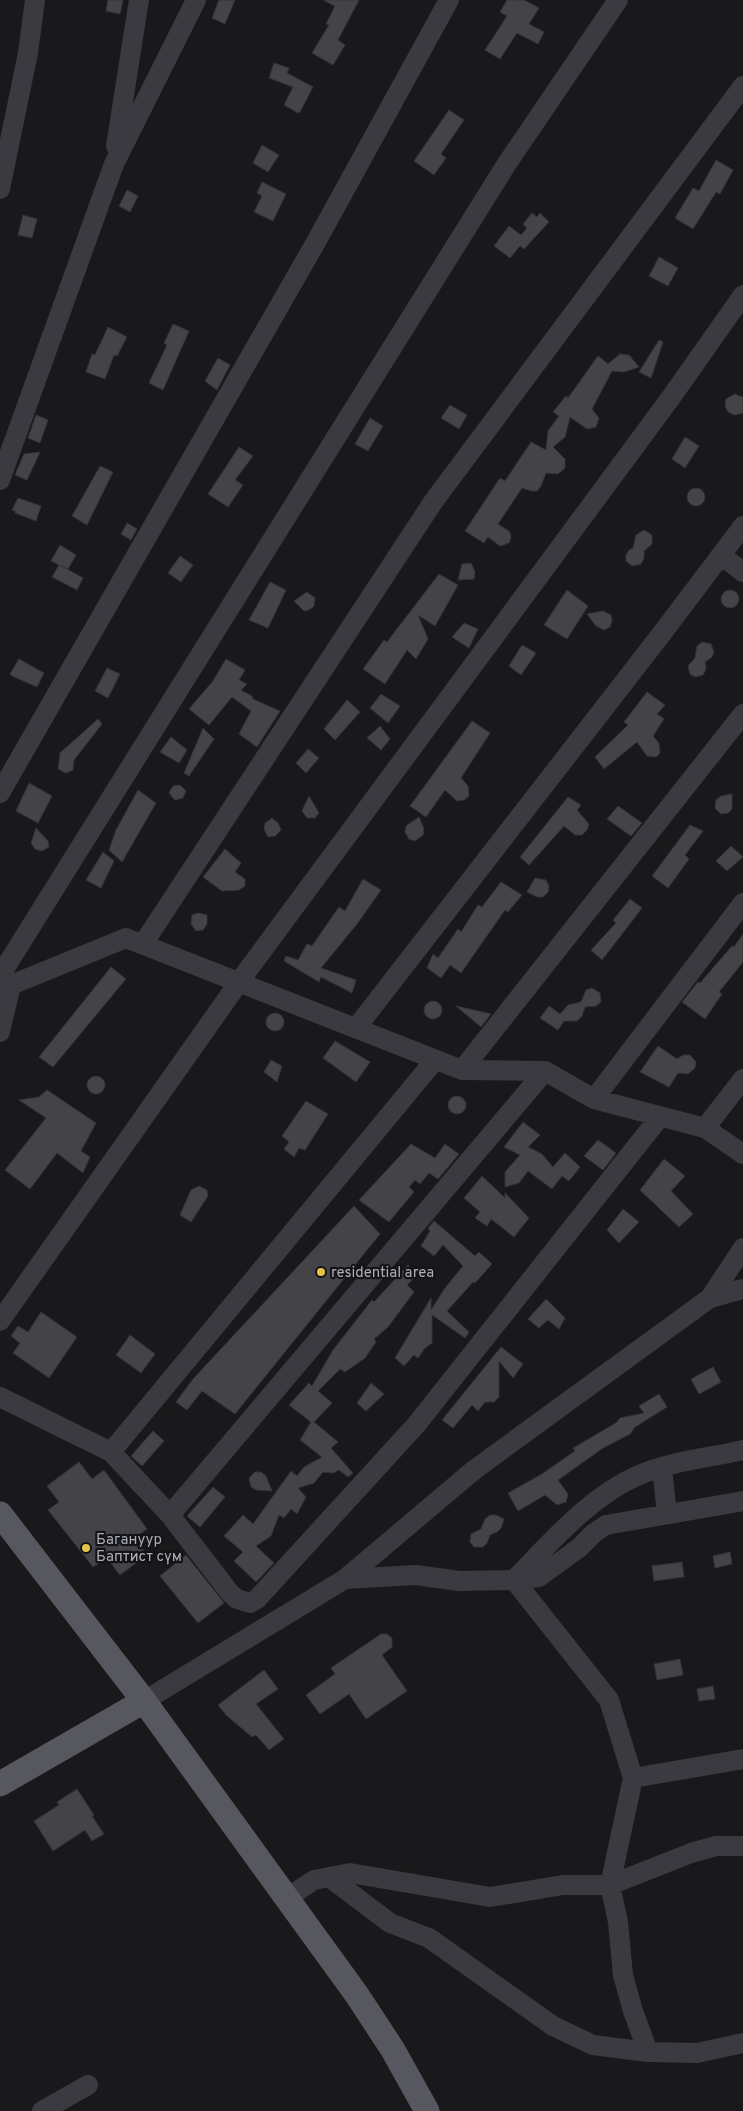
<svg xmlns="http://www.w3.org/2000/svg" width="743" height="2111" font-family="Overpass,sans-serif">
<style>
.building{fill:#444448;stroke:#343337}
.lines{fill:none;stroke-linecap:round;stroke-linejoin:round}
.minor{stroke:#3a3a40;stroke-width:20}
.major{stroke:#57575f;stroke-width:25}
.poi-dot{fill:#e5c547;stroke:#141416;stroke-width:2}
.labels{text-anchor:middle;stroke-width:4.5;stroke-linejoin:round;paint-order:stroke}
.poi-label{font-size:15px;fill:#acafba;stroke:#141416;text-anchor:start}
</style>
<rect width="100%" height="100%" fill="#19191b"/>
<!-- building -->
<path class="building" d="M108 0H123L120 14 106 11Z
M219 0H235L225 24 212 18Z
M323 0H359L338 40 345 45 333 65 312 53 329 25 326 24 335 6Z
M507 0H524L539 8 529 24 544 32 538 44 517 33 500 59 485 50 507 16 500 12Z
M274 63 289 68 287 73 313 87 300 112 298 113 284 105 293 87 269 78Z
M449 110 464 120 441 154 446 158 434 175 414 161Z
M262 145 279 155 268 172 253 163Z
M716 160 733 170 720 194 716 192 693 229 675 218 693 188 699 191Z
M262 182 286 194 273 221 254 212 262 196 257 193Z
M127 190 138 196 130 212 119 206Z
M532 213 537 217 540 213 549 222 524 249 520 246 510 258 494 246 509 226 521 235 527 228 523 224Z
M23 215 37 219 32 238 18 235Z
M659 257 678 268 668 286 649 276Z
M173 324 189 331 163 390 149 383 167 345 164 343Z
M108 327 127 337 117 356 114 355 105 379 86 372 92 354 95 355Z
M659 340 663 342 651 378 639 372Z
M620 354 629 355 639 367 624 372 612 371 592 409 599 418 596 427 587 429 570 417 565 437 553 447 565 459V468L558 474 546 473 541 486 537 491H531L522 488 498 524 510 532 511 538 509 543 500 546 488 537 484 543 465 531 500 478 505 481 531 442 546 450 548 431 559 416 553 412 566 396 568 398 598 356 608 364Z
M218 358 230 365 217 390 205 381Z
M735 394 743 397V413L734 415 728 412 725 406 726 399Z
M450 405 467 415 459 429 441 418Z
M36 415 48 420 40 443 28 438Z
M370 418 383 426 368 451 355 444Z
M685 437 699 446 685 468 672 459Z
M239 447 253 456 235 480 243 485 228 507 208 494Z
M40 452 27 480 15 475 24 454Z
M100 466 113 472 87 525 72 516Z
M687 497a9 9 0 1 1 18 0a9 9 0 1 1-18 0Z
M18 498 41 506 36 521 15 513V511L12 510Z
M127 523 137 529 131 540 121 534Z
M644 530 652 535V544L644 551V558L641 564 632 566 626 561V555L629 550 633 548 636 535Z
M60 545 76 555 68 569 60 565 83 578 77 590 52 577 59 565 51 561Z
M180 556 193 565 181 582 168 573Z
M471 563 475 572 474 579 458 580 462 564Z
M439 574 458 585 435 626 418 615 428 639 416 659 407 650 385 684 363 669 384 640 387 642Z
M270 582 286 590 268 628 249 620Z
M721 599a9 9 0 1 1 18 0a9 9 0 1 1-18 0Z
M567 590 588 606 567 639 544 625Z
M307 592 315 598 314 606 309 610 304 611 294 601Z
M603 611 611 615 612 621 610 627 604 630 596 626 587 614Z
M464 623 478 629 469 648 452 637Z
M702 642 711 644 714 652 712 657 705 662 706 669 703 675 695 677 690 674 688 666 695 658 697 646Z
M522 645 536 653 521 675 509 666Z
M19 659 44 673 37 687 12 676 10 674Z
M226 659 245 670 239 680 247 684 241 690 252 696 253 699 280 711 257 747 239 734 251 711 232 697 209 725 189 709 213 681Z
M107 668 120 674 108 698 95 691Z
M647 692 665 705 657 714 664 719 653 736 659 743 660 753 656 757 647 756 637 742 604 769 595 757 628 725 624 722Z
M381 694 400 706 388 723 370 708Z
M347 700 360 712 335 740 324 729Z
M98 719 102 724 74 760 73 770 66 773 58 769 60 753Z
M472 721 490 733 461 778 468 786 469 796 464 800 457 801 445 790 426 817 410 806Z
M380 726 390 739 381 750 367 738Z
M203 728 214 739 189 776 184 773Z
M171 737 187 750 179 763 160 752Z
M308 749 319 758 306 773 296 763Z
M29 783 52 796 38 823 16 811Z
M180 785 186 791 183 798 175 800 169 793 173 786Z
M138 790 156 803 122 862 109 850 116 830Z
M732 794V809L728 813 721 814 715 808 716 800 721 796Z
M309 796 319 813 315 818H307L302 811Z
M568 797 581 805 577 810 589 824 587 830 582 835H575L564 826 529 865 520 857Z
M618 806 642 823 631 836 607 819Z
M419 817 424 829 423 835 415 841 409 839 405 832 406 826Z
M272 818 278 823 281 830 275 836 268 837 264 829 265 823Z
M690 825 703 831 685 855 689 859 668 888 652 876Z
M36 828 48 841 49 847 42 851 35 849 31 843Z
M731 846 743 857 727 871 716 861Z
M225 849 241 863 235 872 245 879V886L239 890 222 891 203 877Z
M103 852 114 861 101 888 86 880Z
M535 878 546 880 549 886 548 892 543 897H537L527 892Z
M363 879 381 890 357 924 321 968 356 980 352 993 321 977 319 982 284 961 286 956 298 960 307 944 312 946 339 907 345 911Z
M501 882 522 895 508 912 505 910 461 973 450 965 441 978 427 968 433 954 438 958 458 929 461 932 478 905 482 907Z
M630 899 642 908 602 960 591 950 616 923 613 920Z
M198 913 207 915V924L203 930 196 931 191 924 192 915Z
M743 934V962L719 992 722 994 705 1019 682 1002 698 982 700 983 732 946 734 947Z
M111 967 126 979 53 1067 39 1057Z
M592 988 600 993 601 1002 596 1006 585 1007 582 1016 577 1021H564L558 1030 540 1018 549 1006 560 1014 568 1005 581 1002 586 990Z
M424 1010a9 9 0 1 1 18 0a9 9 0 1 1-18 0Z
M456 1006 491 1014 481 1027Z
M266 1022a9 9 0 1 1 18 0a9 9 0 1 1-18 0Z
M335 1041 370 1062 356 1082 323 1058Z
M658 1046 677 1059 683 1055H690L696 1062 695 1068 688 1074 678 1073 669 1087 640 1072Z
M271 1060 282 1066 277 1082 264 1072Z
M87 1085a9 9 0 1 1 18 0a9 9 0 1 1-18 0Z
M47 1090 96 1123 81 1151 90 1157 83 1173 57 1153 30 1189 5 1170 46 1118 19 1100 39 1097Z
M448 1105a9 9 0 1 1 18 0a9 9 0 1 1-18 0Z
M306 1101 328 1114 305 1150 299 1148 294 1157 284 1149 289 1142 282 1136Z
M523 1122 540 1135 528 1147 542 1154 553 1167 565 1153 580 1167 569 1181 562 1176 552 1189 528 1171 519 1183 505 1187V1172L520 1155 504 1147Z
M598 1140 616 1153 603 1170 584 1156Z
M411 1144 435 1158 445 1144 459 1154 438 1179 429 1173 420 1184 415 1180 409 1187 414 1192 389 1222 359 1200Z
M664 1159 685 1176 671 1191 693 1214 679 1227 640 1190Z
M482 1176 505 1198V1193L529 1218 514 1237 491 1219 487 1226 475 1218 480 1212 464 1198Z
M199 1186 207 1190 208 1196 191 1222 180 1215 191 1190Z
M354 1206 380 1234 235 1414 202 1391 187 1410 176 1402 193 1379Z
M623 1209 639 1222 619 1243 607 1230Z
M434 1221 475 1256 479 1252 492 1264 475 1283 473 1282 447 1311 469 1332 465 1338 432 1315V1343L425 1348 418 1358 414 1355 404 1366 395 1358 431 1298V1310L445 1288 463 1266 443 1245 434 1256 421 1246 430 1231 428 1228Z
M408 1265 417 1275 407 1285 414 1292 388 1327 374 1339 376 1342 365 1358 345 1372 340 1369 318 1391 332 1403 314 1422 338 1442 331 1448 353 1473 348 1477 339 1470 333 1473 323 1472 314 1483 298 1488 306 1497 297 1514 291 1509 284 1518 279 1515 271 1536 256 1546 274 1563 256 1582 234 1561 243 1552 224 1536 243 1515 253 1524 291 1471 297 1476 304 1467 322 1457 300 1440 311 1422 289 1405 309 1383 312 1386 333 1350 372 1300 374 1302Z
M546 1299 565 1318 559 1329 548 1320 539 1328 528 1319Z
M41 1312 77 1337 49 1378 13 1353 20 1343 11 1336 18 1326 28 1332Z
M130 1335 155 1354 141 1373 116 1355Z
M501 1347 523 1364 513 1378 499 1361V1397L494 1402H485L478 1411 472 1405 453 1428 442 1420Z
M713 1367 721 1382 699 1394 691 1379Z
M371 1383 384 1394 366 1411 357 1403Z
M659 1394 667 1407 635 1427 630 1434 603 1448 558 1480 568 1494 566 1502 557 1505 545 1495 518 1511 508 1493 542 1474 575 1451 573 1448 616 1423 620 1418 644 1413 639 1406Z
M153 1431 164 1441 142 1466 131 1456Z
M79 1462 92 1479 104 1470 147 1529 134 1538 147 1555 120 1575 107 1558 93 1567 48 1510 59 1502 47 1486Z
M255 1472H261L266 1476 272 1491 256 1490 251 1487 249 1478Z
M213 1487 225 1497 200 1527 187 1516Z
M490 1515H496L504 1519 501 1528 497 1532 490 1535 487 1543 483 1547H474L470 1542 471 1534 481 1529 485 1519Z
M730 1552 732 1564 715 1568 713 1556Z
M186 1555 224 1603 198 1623 160 1576Z
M682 1562 684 1577 654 1581 652 1566Z
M381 1634H387L392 1638V1647L382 1655 407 1691 366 1719 349 1694 320 1714 306 1695 335 1674 331 1668Z
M680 1659 683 1675 657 1680 654 1664Z
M264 1670 278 1689 256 1704 284 1739 269 1750 256 1735 252 1737 226 1715 218 1705Z
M713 1686 715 1699 699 1701 697 1689Z
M77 1789 94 1815 92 1816 104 1834 92 1841 85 1830 53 1851 34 1821 59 1805 57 1802Z"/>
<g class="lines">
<!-- minor -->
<path class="minor" d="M116 146 139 0
M0 189 28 53 35 0
M0 480 114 164 196 0
M721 555 743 572
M0 793 316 242 449 0
M143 944 433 502 743 86
M0 976 506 165 618 0
M0 982 11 985 126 938 462 1070 545 1071 594 1099 705 1128 743 1154
M356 1028 663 632 743 526
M0 1032 11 985
M462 1070 743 714
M594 1099 743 903
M705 1128 743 1079
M710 1298 743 1248
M0 1321 239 982 672 396 743 295
M0 1397 111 1452 170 1515 230 1593 237 1599 250 1603 257 1599 416 1425 659 1118
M111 1452 435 1060
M662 1468 667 1514
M170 1515 545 1071
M345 1579 416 1575 459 1581 514 1580 609 1700 633 1778 610 1885 618 1922 623 1975 633 2011 648 2052
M514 1580C551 1542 590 1496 639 1475 671 1461 709 1458 743 1450
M514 1580 539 1577 579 1548 594 1533 606 1525 743 1501
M144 1701 345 1579 474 1470 710 1298 743 1289
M633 1778 743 1759
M329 1877 390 1923 429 1938 553 2026 593 2045 648 2052 697 2053 743 2043
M287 1898 314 1880 350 1873 490 1897 563 1885H610L691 1853 716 1846H743
M42 2111 88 2085"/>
<!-- major -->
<path class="major" d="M0 1514 144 1701 357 1995 393 2050 427 2111
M0 1784 144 1701"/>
</g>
<!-- markers -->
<g class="poi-dot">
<circle cx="321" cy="1272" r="5"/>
<circle cx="86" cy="1548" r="5"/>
</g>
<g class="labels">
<!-- poi labels -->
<g class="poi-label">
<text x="331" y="1277">residential area</text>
<text x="96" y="1544">Багануур<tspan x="96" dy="17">Баптист сүм</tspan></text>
</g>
</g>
</svg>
